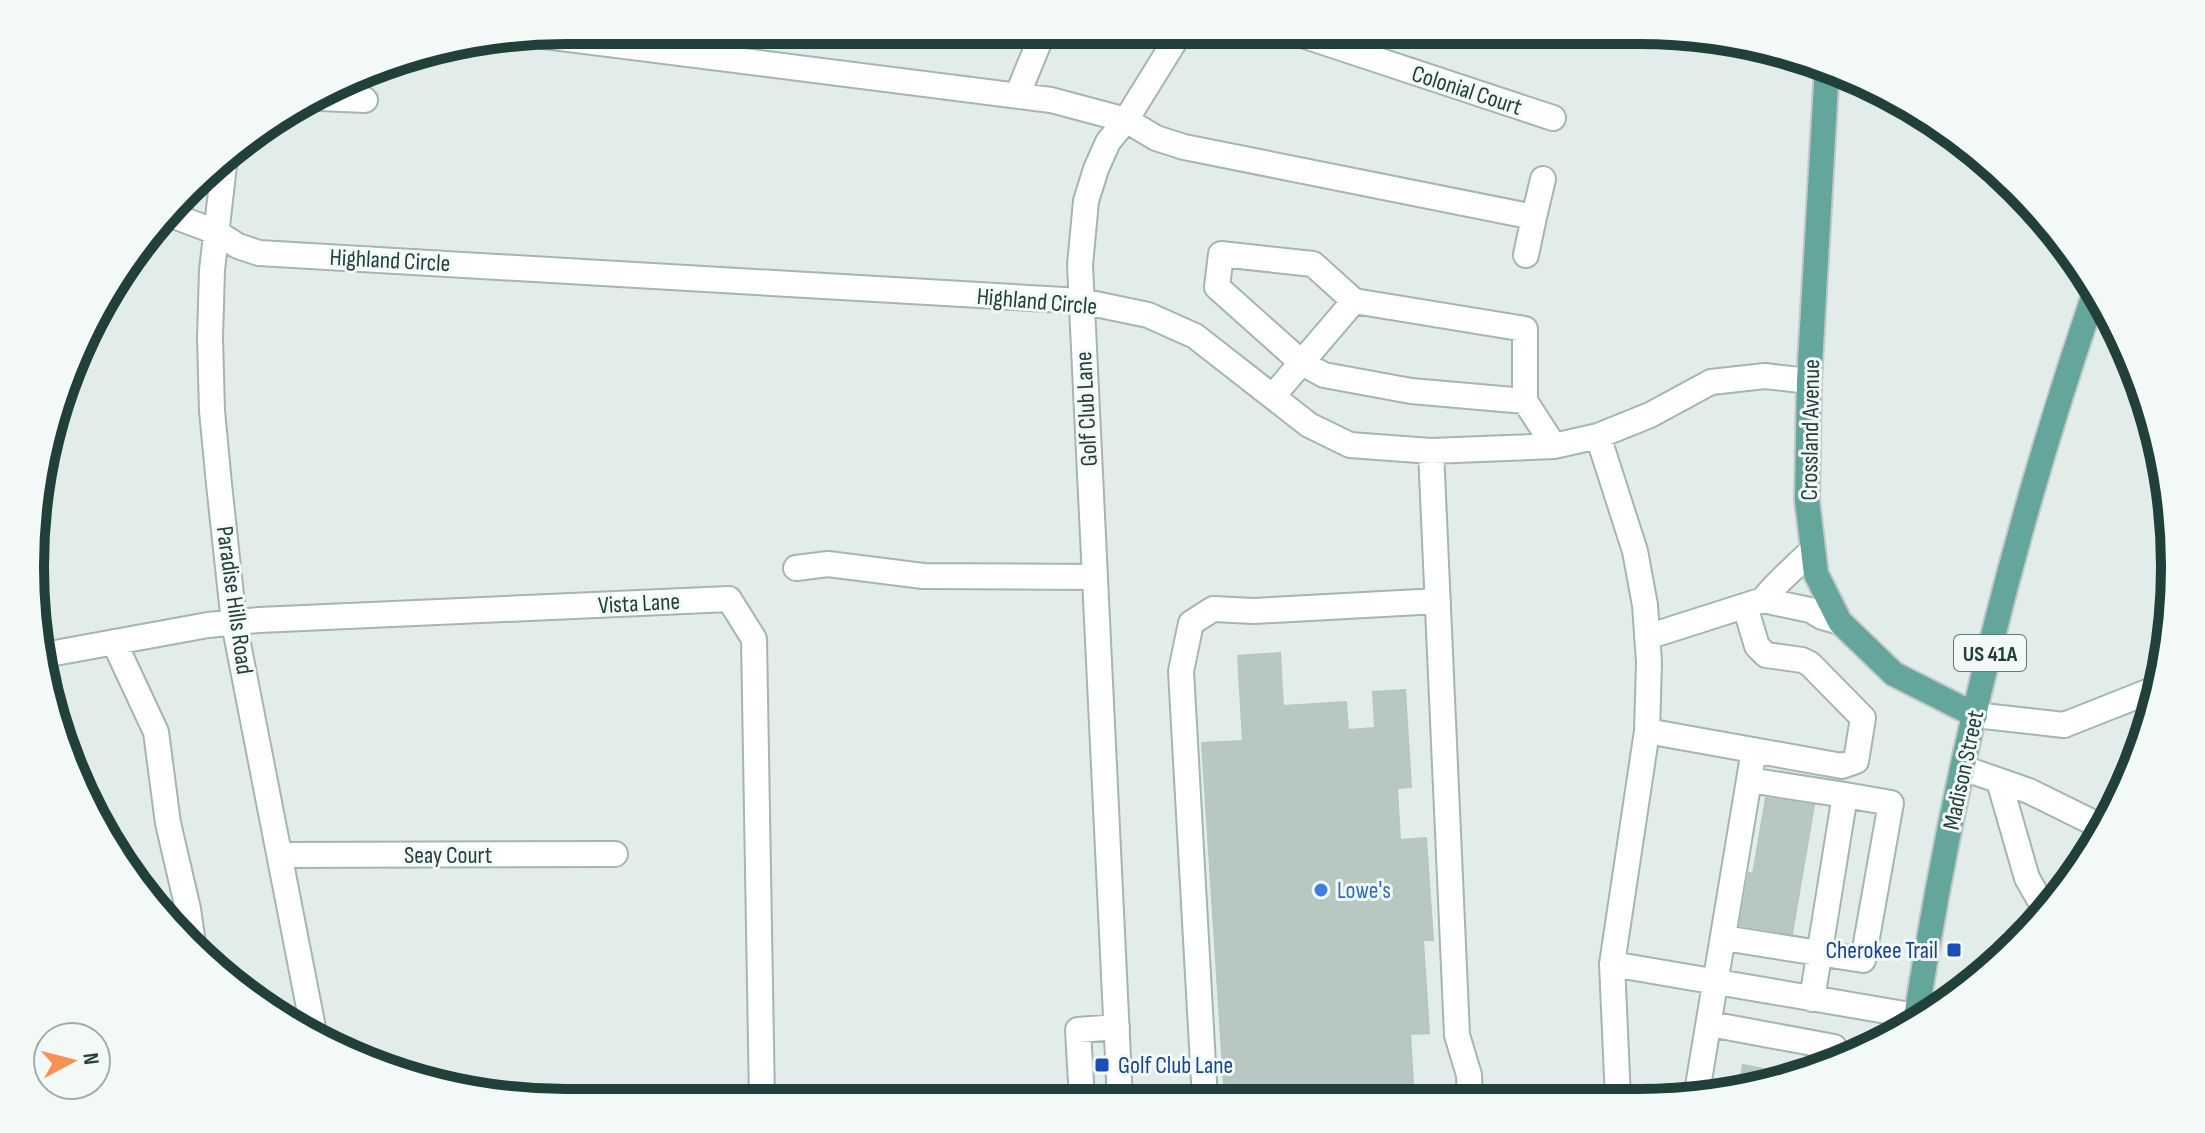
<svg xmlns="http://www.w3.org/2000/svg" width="2205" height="1133" font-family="'Sofia Sans Condensed',sans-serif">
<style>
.building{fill:#b7c8c3;stroke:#b4c7c2;stroke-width:2}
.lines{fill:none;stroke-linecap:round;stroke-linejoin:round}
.minor-casing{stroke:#a4b5b2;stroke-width:28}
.major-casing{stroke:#c1c9c8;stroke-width:28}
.minor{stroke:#fff;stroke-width:24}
.major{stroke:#64a59c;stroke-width:24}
.shop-dot{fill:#3f7fe0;stroke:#f3f9f7;stroke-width:3}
.transit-dot{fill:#1a4fb4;stroke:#f3f9f7;stroke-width:3}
.labels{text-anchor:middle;stroke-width:6;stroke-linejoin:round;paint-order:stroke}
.shield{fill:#f3f9f7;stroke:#607773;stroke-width:2}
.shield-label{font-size:22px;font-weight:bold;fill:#213f3b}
.street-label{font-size:24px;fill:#213f3b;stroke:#f3f9f7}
.shop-label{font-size:24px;fill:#366cbe;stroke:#f3f9f7;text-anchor:start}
.transit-label{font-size:24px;fill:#164399;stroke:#f3f9f7;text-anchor:end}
.rim{fill:none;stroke:#213f3b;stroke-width:10}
</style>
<rect width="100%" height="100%" fill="#e2edea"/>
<!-- building -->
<path class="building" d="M1280 653 1283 706 1346 702 1348 730 1375 728 1373 692 1405 690 1411 787 1397 788 1400 840 1426 838 1433 940H1423L1429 1033 1410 1034 1414 1099 1225 1100 1202 743 1243 741 1238 656Z
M1766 798 1814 805 1792 934 1740 925 1749 873 1753 874Z
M1743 1065 1796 1075 1738 1091Z"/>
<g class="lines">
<!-- minor casing -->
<g class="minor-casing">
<path id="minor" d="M1290 31 1553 118
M537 35 1051 100 1126 120 1156 138 1184 147 1534 217 1526 255
M1017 96 1044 30
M320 98 365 100
M225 157 212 270 210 338 212 411 219 484 234 623 315 1038
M171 215 216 232 238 246 259 253 1081 301 1148 315 1195 336 1309 425 1350 445 1431 451 1554 446 1598 436 1650 415 1711 382 1765 376 1809 381
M1534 217 1543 179
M1273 396 1354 301 1313 264 1221 254 1217 287 1302 363 1324 375 1411 391 1525 401V329L1354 301
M1525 401 1554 446
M1598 436 1635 551 1645 605 1649 662 1647 731 1612 964 1618 1099
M1431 451 1457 1035 1469 1075 1470 1099
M796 568 828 564 923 576 1094 577
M1763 600C1777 581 1796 567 1813 549
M1647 637 1763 600 1810 610 1822 617 1840 622
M114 642 156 732 168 823 188 909 194 951
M44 655 208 625 259 620 729 599 754 639 762 1101
M1975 715 2064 725 2160 687
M1647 731 1842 766 1856 761 1863 718 1810 664 1802 660 1766 655 1757 646 1745 606
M1963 768 2029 791 2104 828
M1749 780 1845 795 1812 999
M1999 781 2027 878 2047 913
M281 855 615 854
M1724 938 1863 960 1891 803 1845 795
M1612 964 1916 1016
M1710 1024 1834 1047 1842 1063
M1696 1098 1754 750
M1082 1100 1078 1030 1117 1027
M1120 1100 1080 265 1086 201 1096 169 1108 142 1126 120 1181 31
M1205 1100 1181 671 1191 623 1213 609 1254 611 1438 601"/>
</g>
<!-- major casing -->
<g class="major-casing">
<path id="major" d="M1827 67 1809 381 1807 500 1816 574 1840 622 1894 674 1975 715
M1915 1024C1953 775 2014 527 2096 289"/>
</g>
<!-- minor -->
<use href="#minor" class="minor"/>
<!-- major -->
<use href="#major" class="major"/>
</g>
<!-- markers -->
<circle class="shop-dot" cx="1321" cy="890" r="8"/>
<g class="transit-dot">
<rect x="1946" y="942" width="16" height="16" rx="4"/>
<rect x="1094" y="1057" width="16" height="16" rx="4"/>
</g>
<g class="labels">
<!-- shield labels -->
<rect class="shield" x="1954" y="635" width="72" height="36" rx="6"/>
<g class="shield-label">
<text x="1990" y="661">US 41A</text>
</g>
<!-- street labels -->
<g class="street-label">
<text transform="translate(1467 90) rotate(18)" y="8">Colonial Court</text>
<text transform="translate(390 260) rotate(3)" y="8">Highland Circle</text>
<text transform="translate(1037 301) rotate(5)" y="8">Highland Circle</text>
<text transform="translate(1086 409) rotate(-93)" y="8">Golf Club Lane</text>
<text transform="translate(1810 430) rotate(-89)" y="8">Crossland Avenue</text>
<text transform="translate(235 600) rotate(82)" y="8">Paradise Hills Road</text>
<text transform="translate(639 603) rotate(-3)" y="8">Vista Lane</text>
<text transform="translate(1963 770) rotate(-78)" y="8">Madison Street</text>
<text x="448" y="863">Seay Court</text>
</g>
<!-- shop labels -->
<g class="shop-label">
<text x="1337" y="898">Lowe's</text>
</g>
<!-- transit labels -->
<g class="transit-label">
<text x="1938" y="958">Cherokee Trail</text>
<text x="1118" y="1073" text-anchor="start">Golf Club Lane</text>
</g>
</g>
<!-- crop -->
<path d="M0 0H2205V1133H0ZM566 44H1639A522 522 0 0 1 2161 566V567A522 522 0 0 1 1639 1089H566A522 522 0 0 1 44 567V566A522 522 0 0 1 566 44Z" fill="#f3f9f7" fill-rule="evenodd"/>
<path class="rim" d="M566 44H1639A522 522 0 0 1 2161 566V567A522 522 0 0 1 1639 1089H566A522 522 0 0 1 44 567V566A522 522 0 0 1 566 44Z"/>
<!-- north arrow -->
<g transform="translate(72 1061) rotate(83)"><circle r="38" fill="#f3f9f7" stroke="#9fafac" stroke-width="2"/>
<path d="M0-6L14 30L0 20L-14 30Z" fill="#f99154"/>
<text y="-12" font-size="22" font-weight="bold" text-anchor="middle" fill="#213f3b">N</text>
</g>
</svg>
